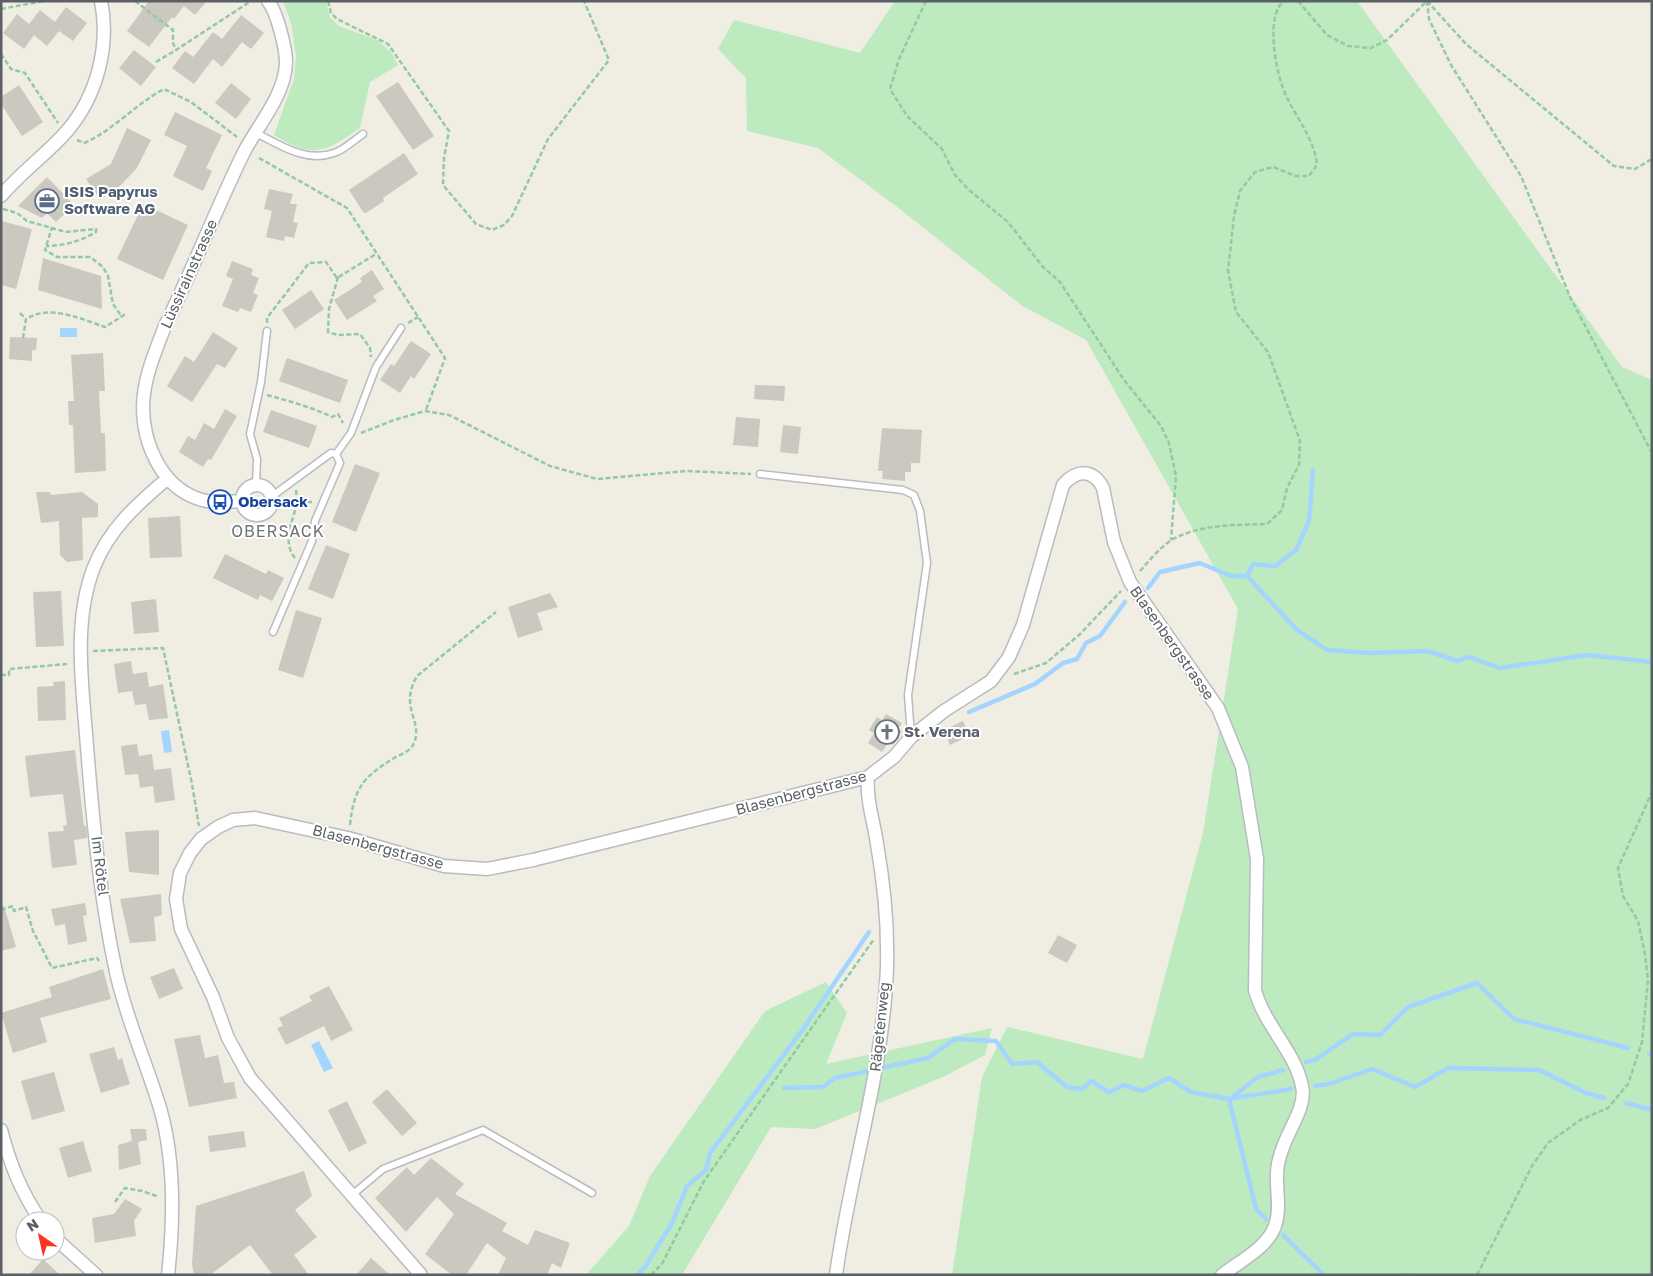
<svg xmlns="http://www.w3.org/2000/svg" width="1653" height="1276" font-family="'Golos Text',sans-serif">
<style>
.green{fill:#bdeabe}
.water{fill:#a4d5ff}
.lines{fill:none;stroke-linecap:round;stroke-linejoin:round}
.stream{stroke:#a4d5ff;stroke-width:4.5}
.building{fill:#cbc8c0}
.lane-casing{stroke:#b8bbc1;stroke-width:9}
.street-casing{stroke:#b8bbc1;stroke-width:15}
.path{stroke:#94c9a5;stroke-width:2.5;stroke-dasharray:5 2.5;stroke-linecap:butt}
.lane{stroke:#fff;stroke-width:6}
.street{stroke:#fff;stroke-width:12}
.labels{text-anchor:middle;stroke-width:4;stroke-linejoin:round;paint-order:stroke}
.service-label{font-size:15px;font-weight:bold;fill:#4e5e75;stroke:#fff;text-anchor:start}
.street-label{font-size:15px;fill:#5b6065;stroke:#fff}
.transit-label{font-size:15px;font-weight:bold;fill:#164399;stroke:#fff;text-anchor:start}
.worship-label{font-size:15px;font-weight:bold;fill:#5b616d;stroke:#fff;text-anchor:start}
.neighbourhood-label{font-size:16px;letter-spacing:1px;fill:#6c7278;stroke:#fff}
</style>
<rect width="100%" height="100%" fill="#f0ede3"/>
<!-- green -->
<path class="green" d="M283 1H326L330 17 339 26 377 40 392 53 398 65 370 82 360 128C323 153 314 159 274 135L294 79 296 56 291 23Z
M895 1H1357L1622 367 1652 380V1275H952L982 1077 1007 1027 1143 1059 1203 833 1238 609 1086 340 1021 305 896 206 818 148 747 131 746 78 718 49 734 20 860 53Z
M826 982 847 1013 826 1064 992 1028 985 1055 943 1077 815 1129 771 1127 682 1275H586L629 1226 650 1176 765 1011Z"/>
<!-- water -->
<path class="water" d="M60 328H77V337H60Z
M169 730 172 752 164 753 161 731Z
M319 1041 333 1068 324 1072 311 1045Z"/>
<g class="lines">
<!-- stream -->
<path class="stream" d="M1247 576 1253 564 1275 566 1296 550 1309 521 1313 471
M1148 588 1160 572 1200 563 1231 576H1247L1296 629 1327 650 1369 653 1428 651 1457 661 1469 657 1500 668 1587 655 1652 662
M969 712 1035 684 1063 663 1077 659 1086 643 1100 636 1125 602
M1649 1054H1652
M1306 1062 1315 1060 1353 1034 1380 1035 1408 1007 1477 983 1514 1019 1628 1048
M1315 1086 1329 1084 1372 1069 1415 1087 1448 1068 1539 1070 1586 1093 1604 1098
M784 1088 823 1087 835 1078 928 1058 955 1039 996 1041 1012 1064 1037 1062 1067 1087 1082 1089 1091 1081 1109 1092 1124 1085 1142 1091 1169 1078 1191 1092 1229 1099 1291 1089
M1231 1098 1258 1077 1283 1070
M1229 1099 1256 1209 1266 1219
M1626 1103 1652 1110
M1283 1235 1324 1275
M637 1275 645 1267 672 1223 687 1186 706 1170 710 1153 803 1029 869 932
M1406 1275H1409"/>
</g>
<!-- building -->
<path class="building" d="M149 1H207L195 15 184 6 174 19 172 17 149 47 127 31Z
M66 7 87 23 73 41 59 31 47 46 34 35 24 49 3 33 17 14 29 24 40 10 55 22Z
M241 15 264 33 251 49 242 42 222 67 213 59 194 84 172 68 185 51 193 57 213 32 222 39Z
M134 50 156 67 141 86 119 68Z
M398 82 434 136 413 150 376 96Z
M231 83 251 99 236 119 215 103Z
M19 85 43 122 22 136 1 104V97Z
M175 112 222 135 206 168 212 171 203 191 173 176 187 146 164 135Z
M127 128 151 140 137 168 119 187 100 200 86 179 111 164Z
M404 153 418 174 383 198 384 201 366 213 363 212 349 190Z
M47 177 74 205 56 222 47 213 42 218 18 206Z
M269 189 293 194 290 204H297L293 222 298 223 294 238 285 236 284 241 266 237 272 211 264 209Z
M143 204 188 225 163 280 117 259Z
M1 221 32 229 16 289 1 285Z
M43 258 101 276 102 309 38 290Z
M232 261 253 269 251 275 259 278 253 293 258 295 251 312 240 308 238 312 222 306 233 279 226 276Z
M372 270 384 289 373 296 377 301 347 320 334 300 362 282 360 278Z
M311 290 324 309 295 329 282 310Z
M213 332 238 348 225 368 217 364 192 402 167 386 185 356 194 362Z
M10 337 37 338 36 350H32V361L9 359Z
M411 341 431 354 414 379 411 376 400 393 380 380 391 364 394 366Z
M103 353 105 391H99L101 433H105L106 471 75 473 73 425H69L68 401H74L71 355Z
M287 358 348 380 340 403 279 381Z
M755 385 785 386 784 401 754 399Z
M225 409 237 416 211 460 208 459 203 467 179 452 188 436 195 440 204 423 214 429Z
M271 410 317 426 309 448 263 432Z
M736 417 760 419 758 447 733 445Z
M783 425 801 427 798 454 780 452Z
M882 428 922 430 920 463H911V472H905V481L882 479 883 471H878Z
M355 464 380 473 356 532 332 522Z
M36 492H50L51 495 82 492 98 504V517L82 518 83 560 67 562 60 555 59 521 41 523Z
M180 516 182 557 150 558 148 518Z
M326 545 350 554 333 599 308 589Z
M225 554 266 574 268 570 284 578 272 601 260 595 258 600 213 578Z
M61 591 64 646 36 647 33 592Z
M550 593 558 607 537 613 543 630 518 638 508 607Z
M156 599 159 632 134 634 131 602Z
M296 610 322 618 303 678 278 670Z
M131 661 133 674 147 672 149 687 163 684 168 718 149 720 146 704 135 705 132 691 118 693 114 664Z
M65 681 66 720 38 721 37 687 54 686 53 682Z
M886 714 902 723 898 729 902 731 893 745 888 743 882 752 868 743 874 733 869 730 877 717 882 720Z
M963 721 969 736 950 745 944 730Z
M137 744 139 756 152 754 154 770 171 768 175 800 155 803 153 786 140 788 138 774 125 775 121 746Z
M75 750 84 826H86L87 838 74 840 77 865 52 868 48 832 64 831 63 826 67 825 63 794 30 797 25 756Z
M159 830V875L129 872 125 832Z
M161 894 162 915 154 917 156 941 130 943 120 899Z
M85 903 87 915 83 916 87 941 68 945 65 924 55 926 51 909Z
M1 906H4L16 947 1 951Z
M1058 935 1077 945 1067 963 1048 953Z
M174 968 183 989 159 999 150 977Z
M103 969 111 999 40 1018 47 1042 13 1053 1 1013 52 997 49 987Z
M329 986 353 1030 331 1041 324 1026 286 1045 277 1028 283 1026 279 1018 312 1001 309 996Z
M200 1035 205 1058 218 1055 224 1083 234 1082 237 1098 189 1107 174 1039Z
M114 1047 118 1060 122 1058 130 1084 101 1093 89 1054Z
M54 1072 65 1111 32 1120 21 1081Z
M387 1089 417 1123 402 1136 372 1102Z
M347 1101 367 1143 349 1152 328 1110Z
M130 1129H146L147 1140 138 1142 141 1164 119 1170 118 1145 132 1141Z
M244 1131 246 1147 210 1152 208 1136Z
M83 1141 92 1171 68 1178 59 1148Z
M431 1158 464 1184 455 1194 507 1223 502 1231 528 1245 535 1230 570 1243 561 1268 552 1263 547 1275H498L506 1258 487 1243 466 1275H452L425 1254 454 1214 437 1197 406 1232 375 1198 407 1167 414 1175Z
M304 1171 312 1196 295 1210 317 1237 294 1255 309 1275H273L250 1245 210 1275H194L192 1264 196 1206Z
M125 1199 142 1209 134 1221 136 1236 95 1243 92 1218 114 1214Z
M371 1258 390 1275H356Z
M43 1259 60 1275H29Z"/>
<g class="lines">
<!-- lane casing -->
<g class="lane-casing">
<path id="lane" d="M256 133C280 145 306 163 334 153 344 150 354 140 363 134
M336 454 351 433 376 367 401 328
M760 474 903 490 914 495 920 511 927 563 908 695 911 736
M256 485 257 459 250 434 261 382 267 331
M271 497 331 453 336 454
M273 632 312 541 315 521 340 463 336 454
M352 1195 383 1169 483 1130 592 1193"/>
</g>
<!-- street casing -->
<g class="street-casing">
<path id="street" d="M1 196C21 172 47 154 67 131 97 96 110 46 101 1
M242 500a15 15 0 1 1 30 0a15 15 0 1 1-30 0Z
M242 501C227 502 211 504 196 498 161 485 143 443 143 407 143 380 155 352 165 326 193 269 216 209 244 152 258 125 285 95 286 63 286 48 277 12 268 1
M1 1130C10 1164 21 1192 41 1221
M55 1238 96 1275
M168 1275C174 1221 175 1160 160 1108 146 1062 126 1018 116 972 100 898 93 822 87 747 83 689 72 623 94 567 109 529 137 504 168 478
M421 1275 250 1078 228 1038 213 997 181 929 176 899 180 873 190 853 201 839 218 827 233 820 255 818 348 838 444 866 487 869 533 860 868 777 894 757 911 737 944 711 991 681 1009 657 1023 625 1063 485C1076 470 1093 468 1103 488L1114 542 1130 582 1218 708 1242 767 1257 859 1255 990C1264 1025 1295 1051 1302 1086 1307 1105 1289 1129 1283 1147 1280 1155 1277 1165 1277 1173 1276 1190 1281 1209 1275 1226 1267 1248 1240 1261 1222 1275
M836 1275C850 1171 884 1071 887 965 888 925 884 884 877 844 874 822 866 800 868 777"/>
</g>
<!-- path -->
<path class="path" d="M135 1 173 30V43L176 50 251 1
M328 1 331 13 337 19 388 44 449 131 444 158 443 185 476 224 492 230 504 225 512 216 548 139 609 60 584 1
M926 1 899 59 890 89 907 116 942 149 955 175 969 190 1008 222 1043 267 1060 282 1124 380 1161 426 1169 443 1176 476 1171 540
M1298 1 1327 35 1348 46 1371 48 1387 40 1427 1
M1427 1 1429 19 1451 65 1521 176 1570 297 1652 453
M1427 1 1466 44 1614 166 1635 169 1652 159
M1 9 44 1
M1 54 11 69 25 73 58 123
M156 62 176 50
M77 140 84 143C111 132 137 103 164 89L191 102 237 137
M259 158 347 208 445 358 426 410
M3 209 17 213 27 221 66 232 96 229V232C81 241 63 246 46 246
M338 277 329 309 328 332 338 335 360 334 370 348 371 357
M20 313 26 319
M267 323V318L309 263 326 262 337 278 376 254
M408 323 418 317
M23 338 26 319C50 304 81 319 105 327L124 315 120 314 113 304 108 276 103 267 90 257H57L45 250 52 227
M267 395C289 401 311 407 332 417L338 414 343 423
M361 433 394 420 425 411 449 415 550 466 597 479 687 471 751 474
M296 490 297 502H312
M295 558C281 541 294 520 297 502
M1140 571C1150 560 1160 547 1173 539 1202 524 1235 525 1267 524L1282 510 1287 488 1299 465 1300 441 1268 352 1236 312 1228 271 1234 216 1240 191 1255 172 1273 167 1296 176H1309L1317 165C1314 135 1291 113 1282 85 1275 66 1266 14 1284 1
M93 651 163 648 192 784 199 826
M1014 674 1046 663 1079 635 1121 591
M1 675H9V669L67 664
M350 825C354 788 363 777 394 758 400 755 410 751 413 745 425 722 398 709 417 676L496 612
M1 910 13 906 14 911 26 907 33 931 52 968 97 958 99 961
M115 1202 125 1188 142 1191 159 1197
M651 1275 662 1264 704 1181 874 939
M1477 1275 1532 1166 1548 1143 1580 1120 1608 1108 1628 1084 1642 1042 1648 980 1645 954 1638 921 1623 896 1618 868 1652 792"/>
<!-- lane -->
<use href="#lane" class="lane"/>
<!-- street -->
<use href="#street" class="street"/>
</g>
<!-- icons -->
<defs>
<g id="office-ring" transform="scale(1.25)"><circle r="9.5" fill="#fff" stroke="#5c6f8a" stroke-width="1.5"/><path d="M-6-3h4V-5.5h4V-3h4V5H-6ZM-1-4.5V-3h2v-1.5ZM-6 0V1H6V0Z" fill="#5c6f8a"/></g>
<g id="bus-ring" transform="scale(1.25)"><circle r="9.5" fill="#fff" stroke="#1a4fb4" stroke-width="1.5"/><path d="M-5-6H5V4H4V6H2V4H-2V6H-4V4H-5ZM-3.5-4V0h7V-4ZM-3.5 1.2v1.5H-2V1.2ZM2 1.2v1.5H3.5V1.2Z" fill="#1a4fb4"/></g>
<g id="church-ring" transform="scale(1.25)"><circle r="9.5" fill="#fff" stroke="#6b7280" stroke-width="1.5"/><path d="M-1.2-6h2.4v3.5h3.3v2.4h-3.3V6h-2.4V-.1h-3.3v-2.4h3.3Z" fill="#6b7280"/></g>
</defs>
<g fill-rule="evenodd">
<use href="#office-ring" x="47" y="201"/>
<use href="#bus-ring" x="220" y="502"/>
<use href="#church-ring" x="887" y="732"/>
</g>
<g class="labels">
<!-- service labels -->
<g class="service-label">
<text x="64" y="197">ISIS Papyrus<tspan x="64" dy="17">Software AG</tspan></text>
</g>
<!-- street labels -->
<g class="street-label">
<text transform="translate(189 274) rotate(-66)" y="5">Lüssirainstrasse</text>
<text transform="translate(1172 643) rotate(55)" y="5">Blasenbergstrasse</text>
<text transform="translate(801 793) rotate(-15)" y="5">Blasenbergstrasse</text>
<text transform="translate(378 847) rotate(15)" y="5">Blasenbergstrasse</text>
<text transform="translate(100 866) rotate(83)" y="5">Im Rötel</text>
<text transform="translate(880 1027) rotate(-84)" y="5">Rägetenweg</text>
</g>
<!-- transit labels -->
<g class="transit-label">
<text x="238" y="507">Obersack</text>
</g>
<!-- worship labels -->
<g class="worship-label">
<text x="904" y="737">St. Verena</text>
</g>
<!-- neighbourhood labels -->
<g class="neighbourhood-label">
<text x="278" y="537">OBERSACK</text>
</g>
</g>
<!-- border -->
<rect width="1653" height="1276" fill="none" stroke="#5b6065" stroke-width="5"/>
<!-- north arrow -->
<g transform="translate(40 1236) rotate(326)"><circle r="24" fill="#ffffff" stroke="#bdbfc1"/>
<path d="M0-4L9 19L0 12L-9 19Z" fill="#fa361f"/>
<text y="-8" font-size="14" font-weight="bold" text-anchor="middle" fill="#5b6065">N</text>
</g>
</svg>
